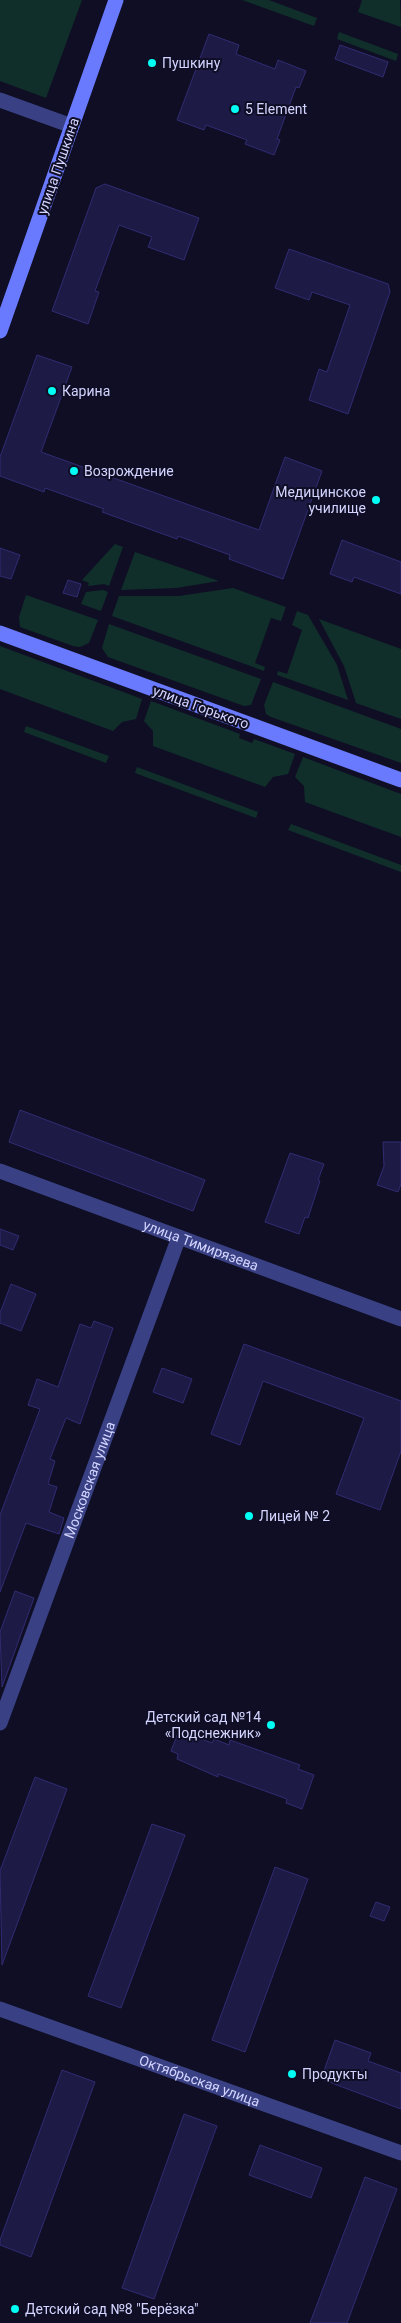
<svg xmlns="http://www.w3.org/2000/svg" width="401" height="2323" font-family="Roboto,sans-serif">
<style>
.green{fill:#112f2a}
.building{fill:#1d1a46;stroke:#312c72}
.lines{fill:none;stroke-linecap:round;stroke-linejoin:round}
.street{stroke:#394184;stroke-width:15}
.secondary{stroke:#6a7aff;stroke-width:15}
.poi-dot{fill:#00fef5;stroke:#0f0e25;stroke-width:2}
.labels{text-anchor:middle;stroke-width:4;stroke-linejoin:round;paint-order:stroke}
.poi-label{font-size:14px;fill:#d3d4ff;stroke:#0f0e25;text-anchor:start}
.street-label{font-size:14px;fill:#d3d4ff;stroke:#0f0e25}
</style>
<rect width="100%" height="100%" fill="#0f0e25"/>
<!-- green -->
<path class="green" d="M0 0H82L46 98 0 81Z
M242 0H269L317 18 314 26Z
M362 0H400L401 27 358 12Z
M339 32 398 54 396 61 337 39Z
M115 544 123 547 109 586 104 584 88 586 89 583 82 580Z
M135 552 219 581 176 588 121 590Z
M233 588 286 607 281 621 271 618 255 663 265 667 264 671 112 616 119 596H179Z
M103 590 108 592 101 611 81 604 86 592Z
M26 595 98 620 89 643 80 647 73 646 20 627 19 617Z
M297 611 308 615 337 665 348 700 277 675 278 671 287 674 302 630 292 625Z
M319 619 401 649V719L356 703 344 666Z
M109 624 261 679 251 705 244 706 108 657 102 648Z
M0 646 142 699 136 719 122 722 113 731 0 689Z
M273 682 401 729V763L271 717 266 714 264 705Z
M151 701 240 734 239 738 252 743 254 739 295 754 288 774 273 777 265 787 153 746V731L144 721Z
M26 726 109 756 106 763 24 732Z
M303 757 401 794V837L305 802 304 786 295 777Z
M137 767 258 812 256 818 135 773Z
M291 824 401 865V872L288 830Z"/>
<!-- building -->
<path class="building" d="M209 34 239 45 236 54 275 69 278 60 306 71 299 88 296 87 277 139 280 140 274 155 245 144 247 140 206 125 204 130 177 120Z
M340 45 388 62 383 77 335 59Z
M105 184 199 218 184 260 148 247 152 237 119 225 95 291 99 292 88 324 52 311 96 188Z
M289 249 388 284 390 292 348 414 309 400 319 369 327 372 350 305 312 292 309 300 275 288Z
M37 355 72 367 41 452 259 530 285 457 322 471 283 579 229 559 230 555 178 536 177 539 102 512 104 509 45 488 44 492 0 476V457Z
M342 540 401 562V594L354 577 352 582 330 574Z
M0 548 20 555 11 579 0 576Z
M68 580 81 584 77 597 63 593Z
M20 1110 205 1180 193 1211 9 1142Z
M383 1142H401V1184L398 1192 377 1185 384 1166Z
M290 1153 324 1164 318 1180 320 1181 308 1218 305 1217 299 1234 265 1222Z
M0 1229 19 1236 13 1250 0 1245Z
M11 1284 36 1294 21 1331 0 1323V1313Z
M94 1321 113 1328 80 1424 66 1418 50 1459 55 1461 48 1484 57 1487 49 1512 64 1518 59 1534 26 1523 0 1592V1515L40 1409 28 1405 37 1379 58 1387 80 1324 91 1328Z
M244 1344 401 1401V1451L380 1510 336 1494 364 1418 263 1381 240 1445 211 1434Z
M162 1368 192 1379 183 1403 153 1392Z
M15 1591 34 1598 2 1687 0 1632Z
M179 1730 212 1743 214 1739 229 1745 230 1740 300 1765 298 1769 314 1775 302 1809 286 1803 287 1799 218 1774V1777L177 1759 178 1754 171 1751Z
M35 1777 67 1789 2 1965 0 1871Z
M152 1824 185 1835 121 2008 88 1996Z
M275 1867 308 1879 245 2052 212 2040Z
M376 1902 390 1907 384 1921 370 1916Z
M335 2040 371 2053 368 2061 401 2073V2109L321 2079Z
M62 2070 95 2082 31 2257 0 2245V2240Z
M184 2114 217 2126 154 2299 122 2288Z
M260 2145 322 2168 311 2198 249 2175Z
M365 2177 397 2189 347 2323H310Z"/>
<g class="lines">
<!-- street -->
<g class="street">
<path d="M0 100 72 126"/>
<path id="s1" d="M0 1171 401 1319"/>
<path id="s2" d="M0 1723 179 1237"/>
<path id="s3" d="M0 2009 401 2153"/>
</g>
<!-- secondary -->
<path class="secondary" d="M0 331 116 0
M0 633 401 780"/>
</g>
<!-- markers -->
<g class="poi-dot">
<circle cx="152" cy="63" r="5"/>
<circle cx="235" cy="109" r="5"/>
<circle cx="52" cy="391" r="5"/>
<circle cx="74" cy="471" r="5"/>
<circle cx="376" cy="500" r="5"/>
<circle cx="249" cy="1516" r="5"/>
<circle cx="271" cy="1725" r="5"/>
<circle cx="292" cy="2074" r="5"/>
<circle cx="15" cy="2309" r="5"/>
</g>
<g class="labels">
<!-- poi labels -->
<g class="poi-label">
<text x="162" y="68">Пушкину</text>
<text x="245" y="114">5 Element</text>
<text x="62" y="396">Карина</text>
<text x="84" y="476">Возрождение</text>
<text x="366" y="497" text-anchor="end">Медицинское<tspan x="366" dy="16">училище</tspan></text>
<text x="259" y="1521">Лицей № 2</text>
<text x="261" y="1722" text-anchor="end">Детский сад №14<tspan x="261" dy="16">«Подснежник»</tspan></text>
<text x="302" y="2079">Продукты</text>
<text x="25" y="2314">Детский сад №8 "Берёзка"</text>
</g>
<!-- street labels -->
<g class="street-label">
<text transform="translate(58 166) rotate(-71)" y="5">улица Пушкина</text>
<text transform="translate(201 707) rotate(20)" y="5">улица Горького</text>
<text dy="5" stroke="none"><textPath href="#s1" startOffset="214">улица Тимирязева</textPath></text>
<text dy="5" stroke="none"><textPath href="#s2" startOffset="259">Московская улица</textPath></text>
<text dy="5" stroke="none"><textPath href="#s3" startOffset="212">Октябрьская улица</textPath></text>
</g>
</g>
</svg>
